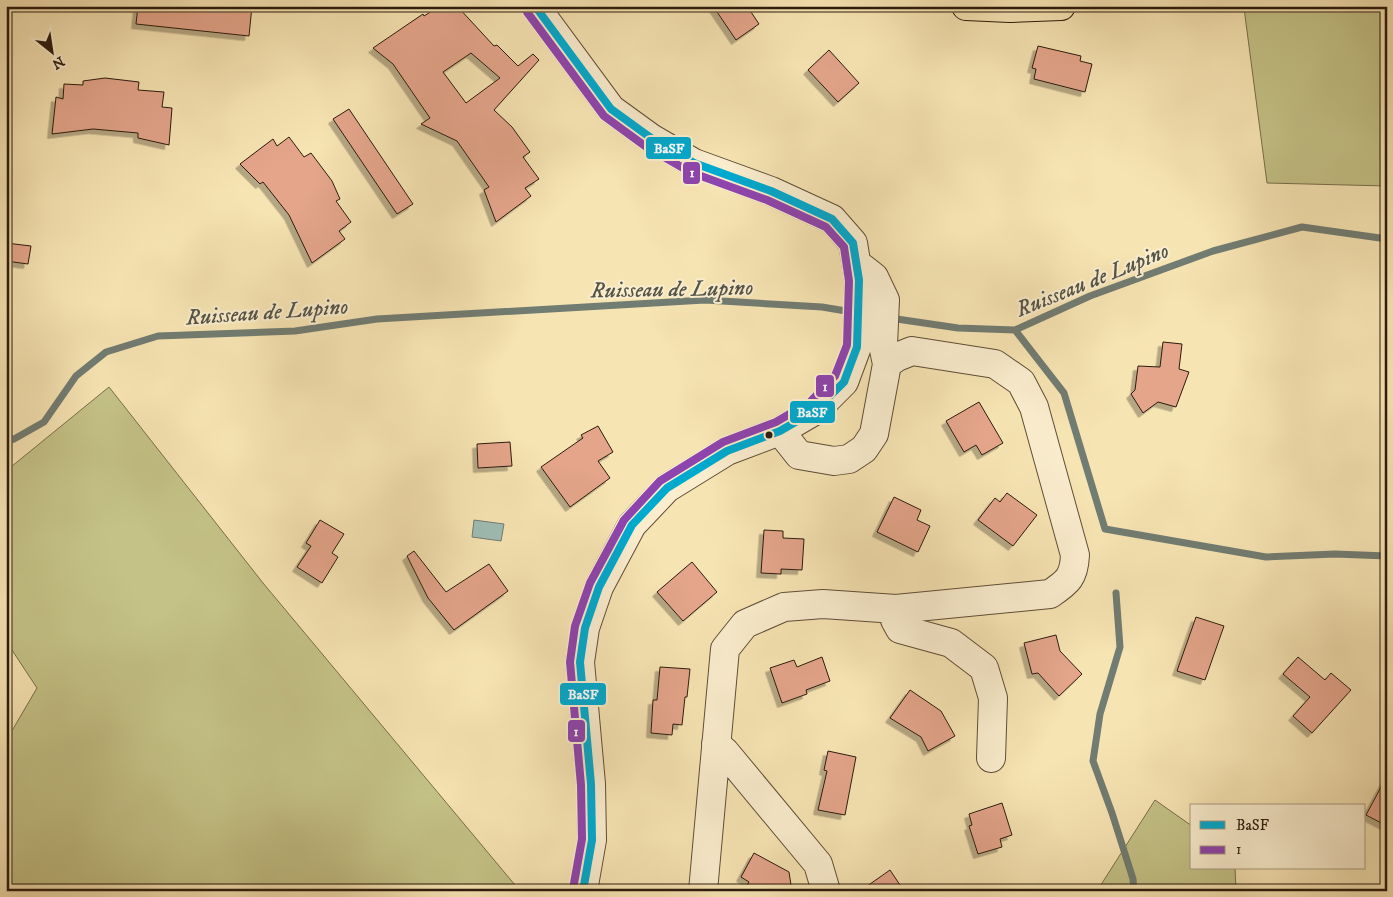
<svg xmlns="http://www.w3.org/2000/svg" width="1393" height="897" font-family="'IM FELL DW Pica',serif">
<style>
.green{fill:#c4c287;stroke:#786e4a}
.water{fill:#9fbdb5;stroke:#717c72}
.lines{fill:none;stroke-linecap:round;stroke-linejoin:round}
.stream{stroke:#717c72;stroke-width:7}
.building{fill:#e4a58b;stroke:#2b1b0d;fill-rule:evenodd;filter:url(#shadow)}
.minor-casing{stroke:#5e4d36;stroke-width:30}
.major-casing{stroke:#2b1b0d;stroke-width:30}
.minor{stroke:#faedce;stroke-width:28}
.major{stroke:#f7e4b3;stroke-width:28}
.bus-1-casing{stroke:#faedce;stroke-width:11}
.bus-2-casing{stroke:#faedce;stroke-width:11}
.bus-1{stroke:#00a9ce;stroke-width:8}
.bus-2{stroke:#8e44ad;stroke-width:8}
.bus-dot{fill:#2b1b0d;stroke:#faedce;stroke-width:2}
.labels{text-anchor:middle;stroke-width:4;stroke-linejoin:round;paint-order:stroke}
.water-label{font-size:22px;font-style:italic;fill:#545448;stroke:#faedce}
.line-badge{stroke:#faedce;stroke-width:2}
.badge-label{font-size:14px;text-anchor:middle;font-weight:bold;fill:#fff}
</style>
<defs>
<filter id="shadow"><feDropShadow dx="-4.5" dy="4.5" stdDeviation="0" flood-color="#0004"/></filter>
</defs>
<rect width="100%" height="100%" fill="#f7e4b3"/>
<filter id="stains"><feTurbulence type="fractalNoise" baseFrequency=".004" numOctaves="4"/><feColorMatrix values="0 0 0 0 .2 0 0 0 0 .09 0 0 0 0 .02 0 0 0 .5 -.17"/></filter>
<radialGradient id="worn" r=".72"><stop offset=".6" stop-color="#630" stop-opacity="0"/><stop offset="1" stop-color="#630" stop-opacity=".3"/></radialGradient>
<!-- green -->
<path class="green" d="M1256 6H1387V186L1267 183 1244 8Z
M109 387 263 583 520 891H6V741L37 688 6 641V471Z
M1155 800 1192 826V868H1235L1236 891H1097Z"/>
<!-- water -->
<path class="water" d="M474 520 504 524 501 541 472 537Z"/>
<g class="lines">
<!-- stream -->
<path class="stream" d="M890 318 958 328 1015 330 1090 296 1213 251 1302 227 1387 239
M1015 330 1064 393 1105 529 1266 557 1335 554 1387 556
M6 441 14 439 44 422 76 376 106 352 158 336 295 331 377 319 705 300 822 307 852 312
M1116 593 1120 647 1100 714 1093 761 1112 813 1133 879 1134 891"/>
</g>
<!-- building -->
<path class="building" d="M138 6 172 10 173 6H252L249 36 136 24Z
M440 6H457L494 46 497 45 518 66 533 54 539 60 494 110 512 127 530 152 523 157 539 179 525 188 531 196 496 222 484 190 489 187 457 141 421 124 430 118 393 64 373 48 423 14 424 16ZM471 53 500 78 466 103 443 72Z
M713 6H747L759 24 736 40Z
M1038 46 1081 56 1080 61 1092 64 1085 92 1034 79 1036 69 1032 68Z
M829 50 859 83 838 102 808 70Z
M105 78 139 82 138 90 164 92 162 107 172 108 169 145 138 138V133L93 129 52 134 56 97 63 99 64 84 83 85V81Z
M349 109 413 204 397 214 333 119Z
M289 137 304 157 311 153 332 181 340 199 336 201 351 222 339 231 345 239 312 263 289 215 263 182 260 184 240 164 273 139 277 146Z
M6 243 31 246 28 264 6 261Z
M1163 342 1182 344 1179 369 1189 372 1176 407 1158 402 1143 413 1131 394 1135 390 1138 366 1160 367Z
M979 402 1003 443 982 455 976 445 964 452 946 421Z
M598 426 613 452 598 461 610 478 570 507 541 467 583 438 581 435Z
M510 442 512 466 478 468 477 444Z
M1007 493 1037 515 1013 546 978 520 995 498 1000 502Z
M894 497 921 510 917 520 930 526 918 552 877 532Z
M320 520 344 534 332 553 338 557 322 583 297 567 311 546 306 543Z
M764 530 783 531V538L804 539 802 570 781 569V574L761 573Z
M414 551 446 592 489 564 508 591 454 630 428 598 407 556Z
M692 562 717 592 683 621 657 592Z
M1196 617 1224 626 1205 680 1177 671Z
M1056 635 1060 651 1082 674 1059 696 1038 673 1032 674 1024 643Z
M822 657 830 681 806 690 807 694 782 703 770 668 794 660 797 667Z
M1298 657 1325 680 1331 673 1351 690 1312 733 1293 716 1310 697 1283 674Z
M660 667 690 669 687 697H685L682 725 673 724 672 735 651 733 653 700H657Z
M910 690 941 711 955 736 928 751 921 737 890 718Z
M828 751 856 757 845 815 818 810 827 771 824 770Z
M1387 776V826L1366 815Z
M1002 803 1012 835 1000 839 1002 847 978 854 969 826 972 825 969 814Z
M754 853 789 872 792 891H744L749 882 741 877Z
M890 870 904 891H860Z"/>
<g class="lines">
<!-- minor casing -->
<g class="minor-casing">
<path id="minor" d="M535 6 611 109 651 138 694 163 771 191 832 219 853 243 859 280 857 347 844 382 816 410 780 431 727 451 667 488 632 525 599 587 585 628 580 662 591 784 592 840 583 891
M856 263 874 277 885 300 883 345 887 364
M896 609 895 620 900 629 951 643 984 668 993 698 991 758
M716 744 725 752 818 864 826 891
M703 891 725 649 745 624 784 607 823 604 896 609 1050 594C1068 582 1074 577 1075 555L1034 407 1021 382 995 364 912 351 897 357 887 364 874 434 864 449 849 459 834 461 799 455 780 431"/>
</g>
<!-- major casing -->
<g class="major-casing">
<path id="major" d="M966 6 1010 8 1061 6"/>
</g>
<!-- minor -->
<use href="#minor" class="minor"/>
<!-- major -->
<use href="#major" class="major"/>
<!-- bus-1 casing -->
<g class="bus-1-casing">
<path id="bus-1" d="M535 6 611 109 651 138 694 163 771 191 832 219 853 243 859 280 857 347 844 382 816 410 780 431 727 451 667 488 632 525 599 587 585 628 580 662 591 784 592 840 583 891
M971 6 1010 8 1055 6"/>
</g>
<!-- bus-2 casing -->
<g class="bus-2-casing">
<path id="bus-2" d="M527 12 604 116 645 146 690 172 767 200 826 227 844 247 849 281 847 345 835 376 810 402 776 422 723 442 660 481 624 520 590 583 575 626 570 662 581 785 582 839 573 889"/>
</g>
<!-- bus-1 -->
<use href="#bus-1" class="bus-1"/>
<!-- bus-2 -->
<use href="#bus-2" class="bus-2"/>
</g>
<!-- markers -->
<circle class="bus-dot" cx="769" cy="435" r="4.5"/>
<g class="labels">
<!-- water labels -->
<g class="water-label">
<text transform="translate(1092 279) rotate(-22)" y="8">Ruisseau de Lupino</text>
<text transform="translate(672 288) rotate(-1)" y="8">Ruisseau de Lupino</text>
<text transform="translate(267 311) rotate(-4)" y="8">Ruisseau de Lupino</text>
</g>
</g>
<g class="line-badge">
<rect x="645" y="136" width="47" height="24" rx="5" fill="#00a9ce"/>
<rect x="682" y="161" width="19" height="24" rx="5" fill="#8e44ad"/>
<rect x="815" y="374" width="20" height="24" rx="5" fill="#8e44ad"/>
<rect x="789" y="400" width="47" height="24" rx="5" fill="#00a9ce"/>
<rect x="559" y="682" width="48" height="24" rx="5" fill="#00a9ce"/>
<rect x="567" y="719" width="19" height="24" rx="5" fill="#8e44ad"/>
</g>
<g class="badge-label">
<text x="669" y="153">BaSF</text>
<text x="692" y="177">1</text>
<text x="825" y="391">1</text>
<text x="812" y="417">BaSF</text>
<text x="583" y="699">BaSF</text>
<text x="576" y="736">1</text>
</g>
<!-- margin -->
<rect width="1393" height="897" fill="none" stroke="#f7e4b3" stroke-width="25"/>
<rect x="8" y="8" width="1378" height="882" fill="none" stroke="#2b1b0d" stroke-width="2.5"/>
<rect x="12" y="12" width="1368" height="872" fill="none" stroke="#2b1b0d"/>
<!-- legend -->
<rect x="1190" y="804" width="175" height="65" fill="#faedce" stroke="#a79981"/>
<rect x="1200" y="821" width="25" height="8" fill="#00a9ce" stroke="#a79981"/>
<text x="1236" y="830" font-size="15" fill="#2b1b0d">BaSF</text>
<rect x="1200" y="846" width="25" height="8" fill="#8e44ad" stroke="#a79981"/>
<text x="1236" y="854" font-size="15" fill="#2b1b0d">1</text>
<!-- north arrow -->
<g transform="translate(52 52) rotate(150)" stroke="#faedce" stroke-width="4" paint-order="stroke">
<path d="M0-4L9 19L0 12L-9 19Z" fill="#2b1b0d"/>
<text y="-8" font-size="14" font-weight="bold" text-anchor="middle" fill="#2b1b0d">N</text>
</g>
<rect width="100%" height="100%" filter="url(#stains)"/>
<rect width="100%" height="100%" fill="url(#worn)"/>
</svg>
